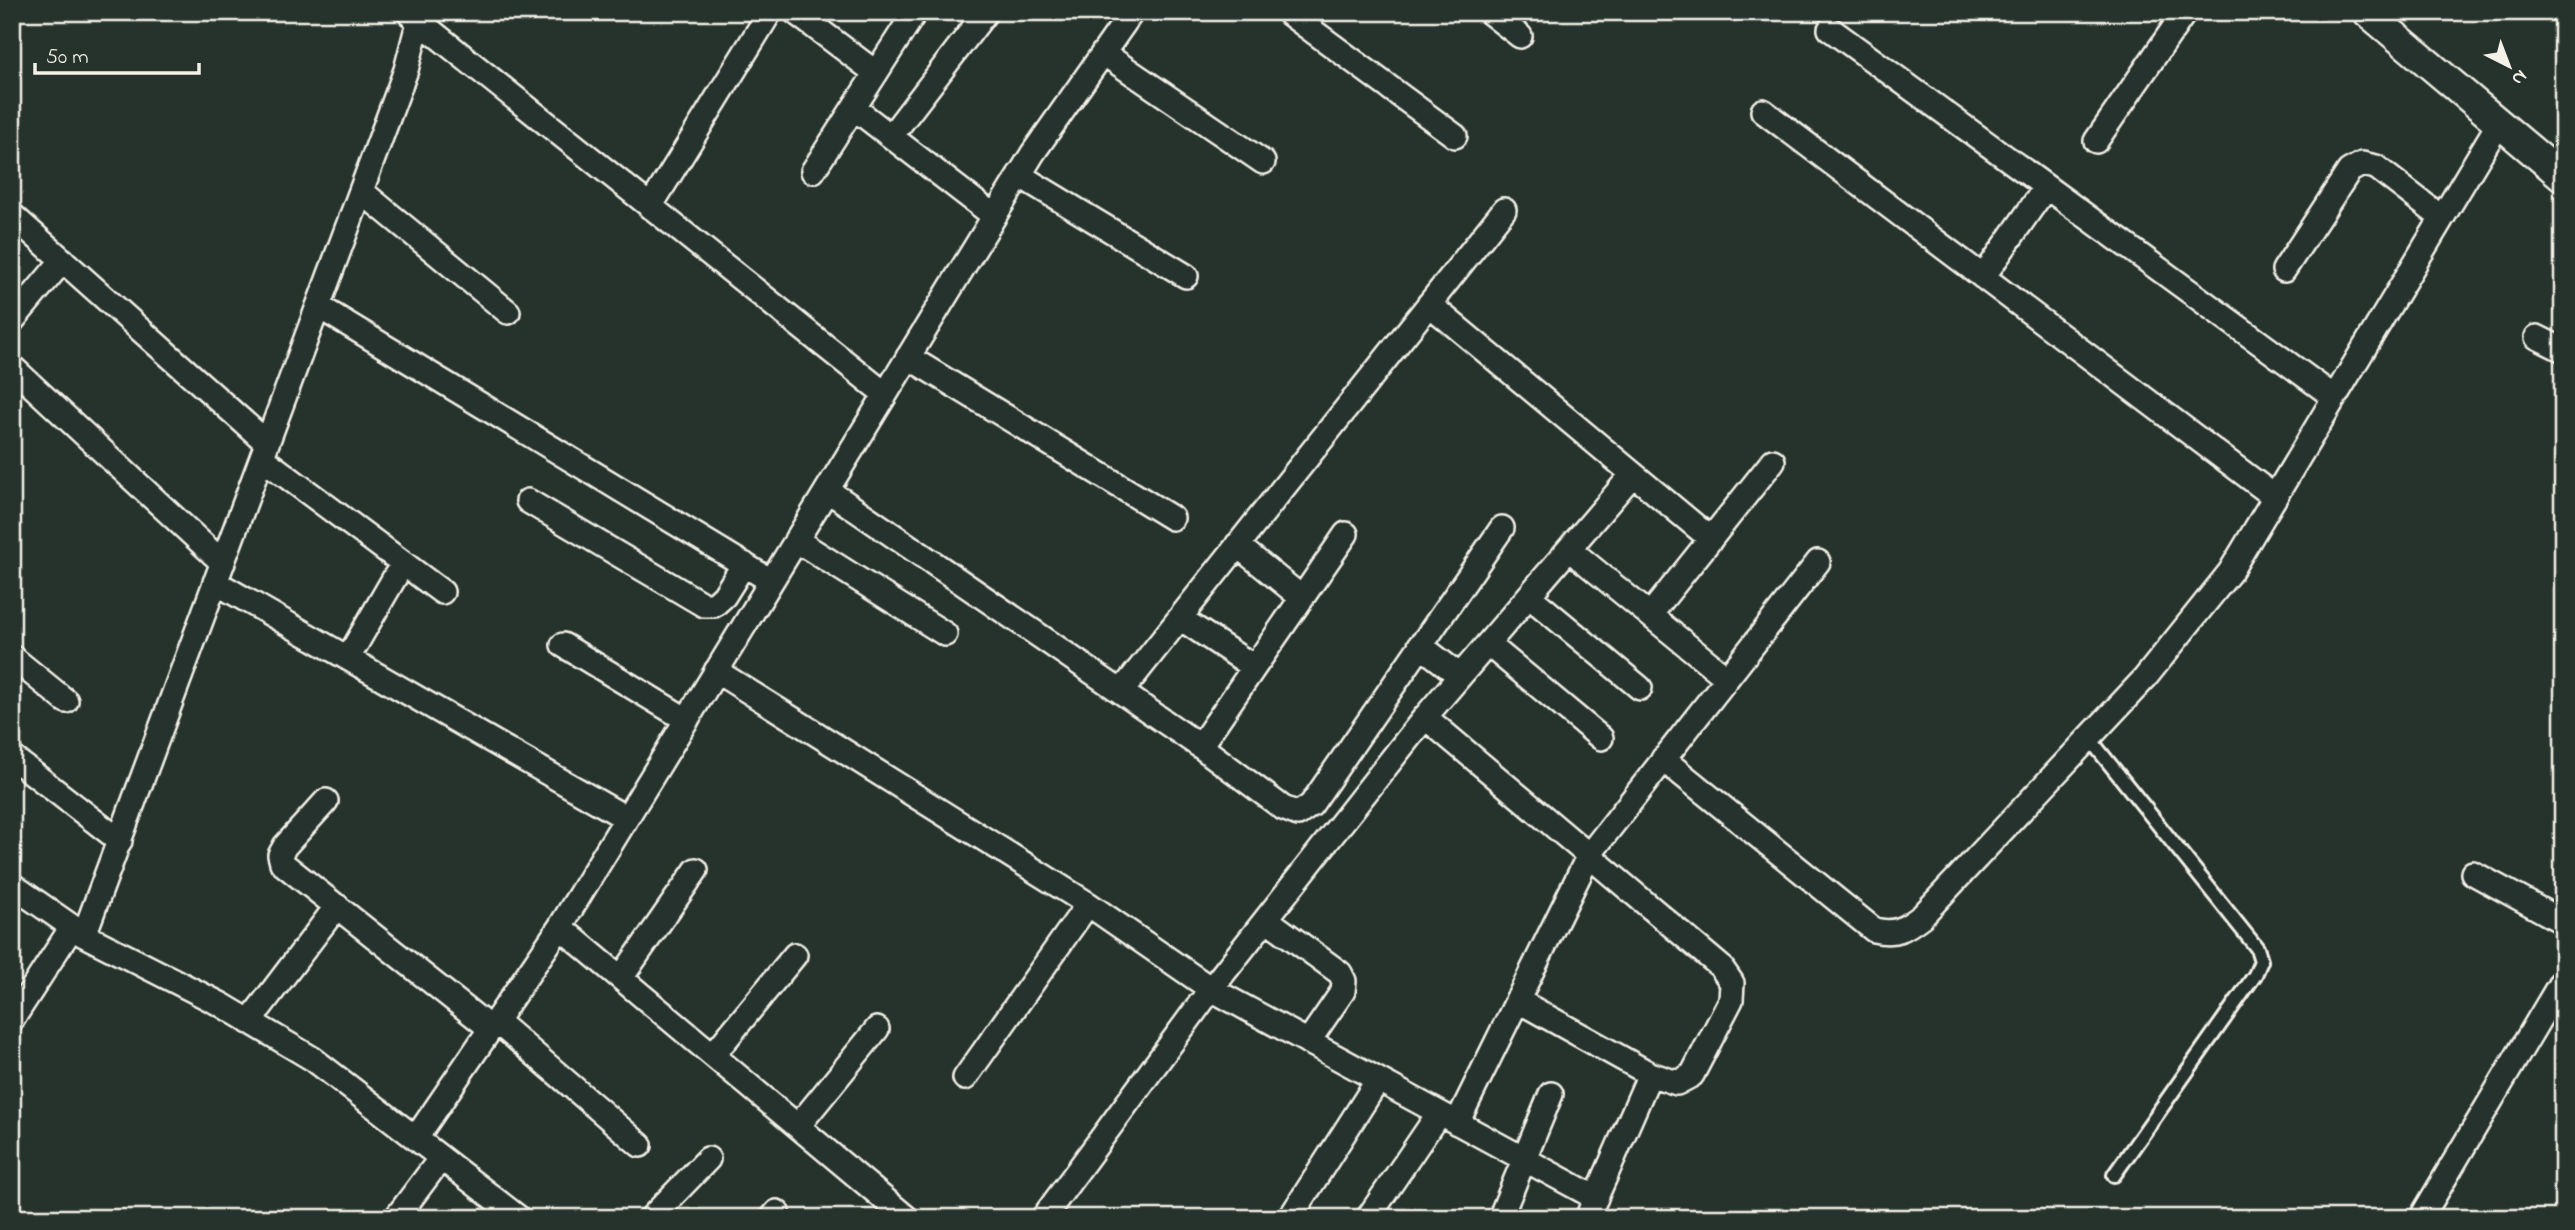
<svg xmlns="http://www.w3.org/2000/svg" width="2575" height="1230" font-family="'Indie Flower',sans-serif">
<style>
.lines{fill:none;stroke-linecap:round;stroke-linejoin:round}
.service-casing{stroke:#f4f1e8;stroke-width:18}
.minor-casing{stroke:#f4f1e8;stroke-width:28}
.tertiary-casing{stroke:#f4f1e8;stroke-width:33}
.service{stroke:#26332d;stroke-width:12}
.minor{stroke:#26332d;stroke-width:23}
.tertiary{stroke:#26332d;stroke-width:28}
</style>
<rect width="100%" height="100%" fill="#26332d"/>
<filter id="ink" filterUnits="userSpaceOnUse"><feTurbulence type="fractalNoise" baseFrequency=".0143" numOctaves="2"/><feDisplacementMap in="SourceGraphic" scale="14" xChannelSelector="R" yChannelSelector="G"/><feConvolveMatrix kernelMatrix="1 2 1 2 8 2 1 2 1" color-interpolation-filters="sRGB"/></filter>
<g filter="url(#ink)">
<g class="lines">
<!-- service casing -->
<g class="service-casing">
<path id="service" d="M2089 738 2257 948 2261 961 2255 975 2114 1175"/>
</g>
<!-- minor casing -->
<g class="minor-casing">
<path id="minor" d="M795 12 876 73
M1287 12 1455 136
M1489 12 1520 36
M410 14 885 394
M1830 29 2334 397
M1103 53 1263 162
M854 108 994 216
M1763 111 2275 497
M891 136 986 12
M2096 141 2185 12
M813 171 915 12
M1019 175 1186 276
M361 191 508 312
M650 207 770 12
M12 215 267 443
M2284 270 2349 171 2362 164 2376 167 2442 218
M1983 277 2046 187
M1429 304 1711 539
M318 306 771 581
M12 321 63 260
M2537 337 2563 350
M908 357 1172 518
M12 367 223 563
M262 458 442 592
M827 490 1200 746 1283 808 1298 814 1311 805 1502 528
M528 501 704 605H714L724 596 744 564
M796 540 945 634
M1237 545 1302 598
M1569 549 1727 678
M215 582 626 818
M1529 596 1640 688
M1650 615 1773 461
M1180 618 1254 667
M1488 644 1601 738
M563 645 687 720
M1420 645 1460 676
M12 657 66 701
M348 658 403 563
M716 671 1088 904 1211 989 1596 1198
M1121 692 1504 210
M1425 717 1721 967 1732 983 1731 1000 1692 1075 1677 1083 1650 1074 1517 1000
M1200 746 1346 534
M12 757 120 841
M1663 759 1874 930C1896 935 1905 929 1922 916L2145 678 2230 572 2499 123
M326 801 285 846 280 855 282 863 491 1029
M2473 873 2563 922
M12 885 84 935 222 1005 313 1059 519 1218
M1266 919 1340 973 1344 981 1343 991 1308 1042
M560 927 907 1218
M84 935 406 70 421 12
M621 978 696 870
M12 1020 72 927
M496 1021 640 1145
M249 1022 337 906
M713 1055 795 955
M965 1078 1088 904
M1457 1123 1589 855 1818 562
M798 1126 877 1029
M416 1138 560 927 1033 153 1132 12
M396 1218 441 1158
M651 1218 708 1159
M772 1218 777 1212
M1043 1218 1211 989 1425 717 1633 474
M1290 1218 1378 1080
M1368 1218 1439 1113
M1500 1218 1551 1094
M1587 1218 1650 1074
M2421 1218 2563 979"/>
</g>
<!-- tertiary casing -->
<g class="tertiary-casing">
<path id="tertiary" d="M2367 12 2563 177"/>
</g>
<!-- service -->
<use href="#service" class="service"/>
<!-- minor -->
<use href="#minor" class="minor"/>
<!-- tertiary -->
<use href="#tertiary" class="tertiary"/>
</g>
</g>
<!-- margin -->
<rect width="2575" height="1230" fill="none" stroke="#26332d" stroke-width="42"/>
<rect x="21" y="21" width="2533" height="1188" fill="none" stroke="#f4f1e8" stroke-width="2.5" filter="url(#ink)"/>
<!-- north arrow -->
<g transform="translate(2509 66) rotate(138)" stroke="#26332d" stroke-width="5" paint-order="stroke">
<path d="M0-5L12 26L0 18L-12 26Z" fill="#f4f1e8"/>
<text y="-10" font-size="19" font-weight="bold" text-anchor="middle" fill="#f4f1e8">N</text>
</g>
<!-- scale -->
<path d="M35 63v10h164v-10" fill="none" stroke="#f4f1e8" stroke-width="3.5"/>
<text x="46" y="63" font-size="21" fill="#f4f1e8" stroke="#26332d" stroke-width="5" paint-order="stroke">50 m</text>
</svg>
